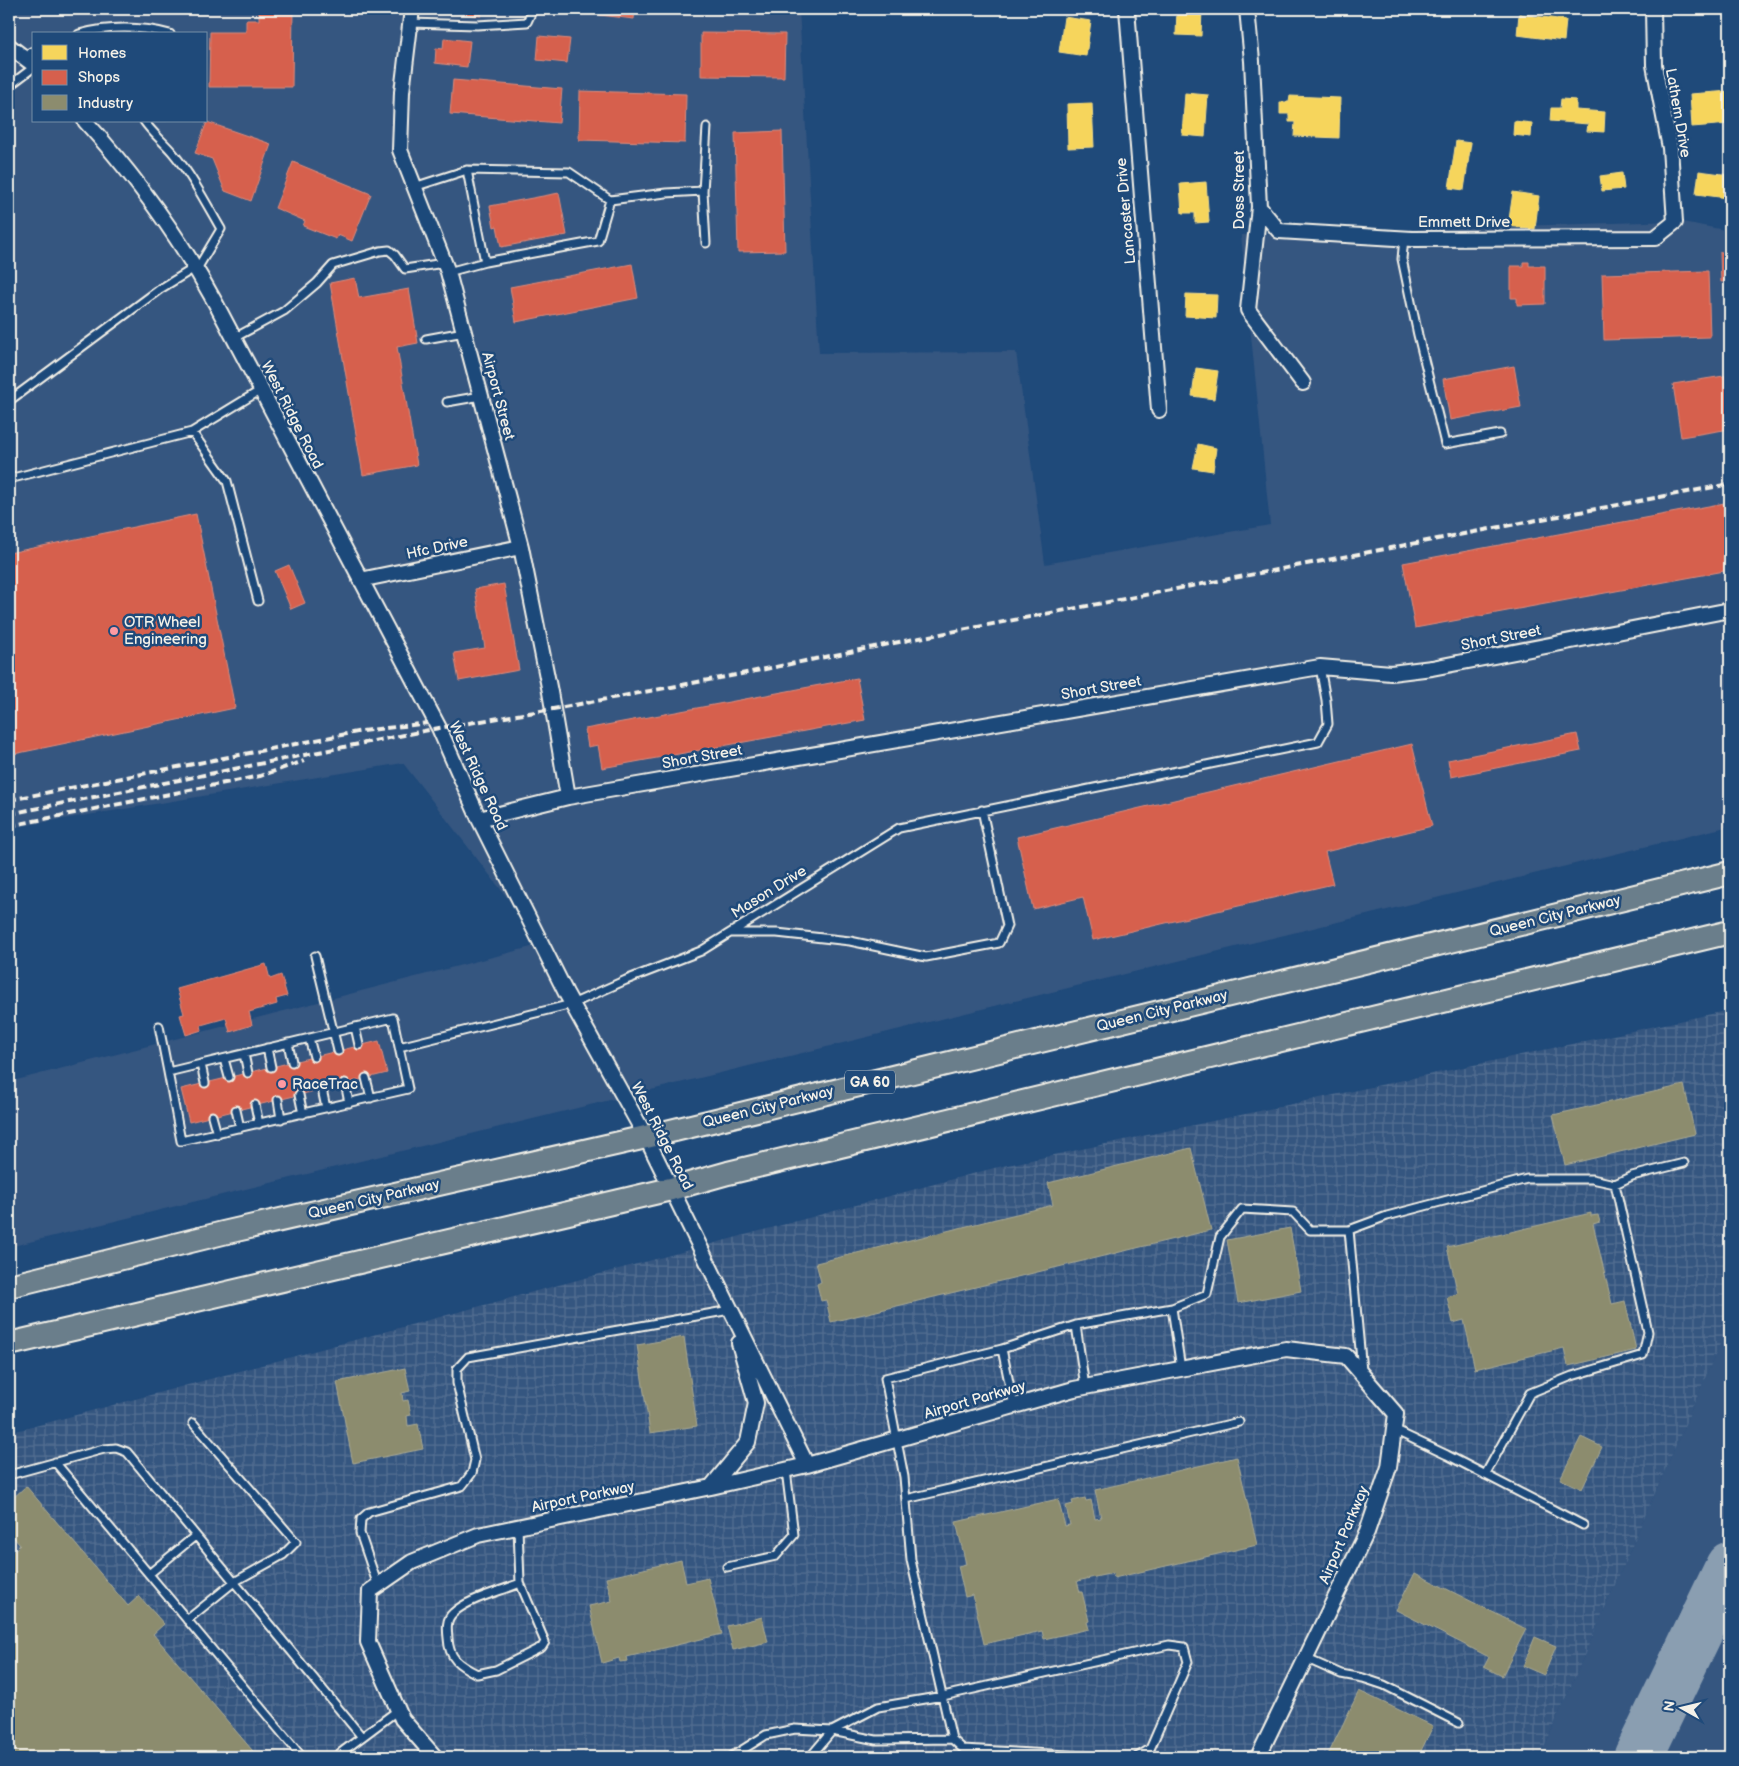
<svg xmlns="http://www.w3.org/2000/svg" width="1739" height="1766" viewBox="0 0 1739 1766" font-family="'Balsamiq Sans',sans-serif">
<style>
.built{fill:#365680;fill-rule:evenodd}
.industrial{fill:url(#industrial-grid)}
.homes{fill:#f6d55c;stroke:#f5dd86}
.shops{fill:#d6604d;stroke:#df8c7c}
.industry{fill:#8c8c6e;stroke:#abaa93}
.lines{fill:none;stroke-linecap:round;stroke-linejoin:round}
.taxiway{stroke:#8a9eb1;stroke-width:49}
.service-casing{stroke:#f4f1e8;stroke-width:11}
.minor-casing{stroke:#f4f1e8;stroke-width:18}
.primary-casing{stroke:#f4f1e8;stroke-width:26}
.service{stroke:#1f4a7a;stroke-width:7}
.minor{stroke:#1f4a7a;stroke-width:14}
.primary{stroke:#6b7e8b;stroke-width:22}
.rail{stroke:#f4f1e8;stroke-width:4;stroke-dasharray:8 4;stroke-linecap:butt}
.poi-dot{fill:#ff9aa2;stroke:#1f4a7a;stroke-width:2}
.labels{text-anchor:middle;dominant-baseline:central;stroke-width:5;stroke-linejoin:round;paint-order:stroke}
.shield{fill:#1f4a7a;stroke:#b4bfc7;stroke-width:1}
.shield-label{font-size:14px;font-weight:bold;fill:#f4f1e8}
.street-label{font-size:15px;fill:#f4f1e8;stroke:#1f4a7a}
.poi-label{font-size:15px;fill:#f4f1e8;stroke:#1f4a7a;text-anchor:start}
</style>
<defs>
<pattern id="industrial-grid" width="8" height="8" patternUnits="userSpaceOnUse" patternTransform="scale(1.25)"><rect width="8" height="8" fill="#365680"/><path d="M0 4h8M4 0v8" fill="none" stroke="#546f92"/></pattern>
</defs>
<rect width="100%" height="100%" fill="#1f4a7a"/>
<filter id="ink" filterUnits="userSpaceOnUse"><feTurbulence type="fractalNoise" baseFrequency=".02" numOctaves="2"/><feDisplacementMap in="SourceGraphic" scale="10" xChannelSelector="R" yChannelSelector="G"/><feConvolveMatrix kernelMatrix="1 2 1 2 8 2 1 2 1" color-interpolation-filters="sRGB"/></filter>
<g filter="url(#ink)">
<!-- built -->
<path class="built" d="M9 9H799L819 353 1016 352 1045 564 1270 525 1241 235 1677 221 1730 231V826L9 1247V1082L543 944 403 763 9 828ZM34 34H206V121H34Z
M1730 1321V1757H1540L1729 1323Z"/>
<!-- industrial -->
<path class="industrial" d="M1730 1010V1321L1540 1757H9V1433L994 1168Z"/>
<!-- homes -->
<path class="homes" d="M1177 9H1202L1201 36 1176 35Z
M1587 9H1618V12L1587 11Z
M1519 14 1566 20 1564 41 1517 35Z
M1064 17 1091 21 1086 56 1059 52Z
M1730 91V124L1692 127 1690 94Z
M1185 93 1208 95 1205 137 1182 135Z
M1290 96 1340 98 1339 138 1294 136 1295 122H1289V114H1280V102H1289Z
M1561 99 1576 100V110L1605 112 1604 132 1587 131 1588 124 1550 121 1551 108H1560Z
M1092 103 1094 147 1068 148 1067 104Z
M1514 121 1532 123 1531 137 1513 135Z
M1456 141 1471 143 1464 190 1449 188Z
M1699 171 1730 175 1727 198 1696 194Z
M1622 173 1624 189 1602 191 1600 176Z
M1206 182 1209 222 1195 223V213H1182L1180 184Z
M1513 192 1539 196 1535 229 1508 226Z
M1186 294 1217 295 1216 318 1185 316Z
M1196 368 1218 371 1214 399 1192 396Z
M1198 444 1216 448 1213 471 1193 468Z"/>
<!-- shops -->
<path class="shops" d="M259 9H293L292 87H209L210 32H246V20H259Z
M445 9H482L481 16 444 11Z
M601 9H635L634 19 600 15Z
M701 33 785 34 784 77 701 76Z
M539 36 570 39 567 63 537 60Z
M444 38 470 41 467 67 435 63 436 48 443 49Z
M453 80 562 89 559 123 450 114Z
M580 91 686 94 685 143 579 140Z
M207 122 271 144 251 201 225 191 212 159 195 153Z
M782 131 785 251 738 252 735 133Z
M293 162 371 194 352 241 338 235 336 239 303 226 305 221 275 208Z
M559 193 567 235 501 247 497 226 494 227 490 206Z
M1720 252H1730V281L1721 282Z
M1523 262H1529V266H1545V304L1517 305V298H1511V266H1523Z
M632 264 638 298 516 322 510 287Z
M1708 271 1710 337 1604 340 1602 274Z
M355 278 359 298 409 289 418 343 397 347 417 465 363 475 330 283Z
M1514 366 1521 407 1450 420 1443 379Z
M1730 375V429L1681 437 1673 384Z
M1730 502V570L1415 628 1403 563Z
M196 514 235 708 9 755V553Z
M289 565 305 603 291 609 275 571Z
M504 584 519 670 459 681 454 653 485 648 475 589Z
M857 678 865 720 602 768 598 745 588 747 585 729Z
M1577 734 1581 751 1451 777 1448 760Z
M1412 744 1432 826 1325 852 1333 884 1093 940 1083 897 1033 909 1017 837Z
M266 964 270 979 281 975 287 996 276 999 277 1004 249 1012 252 1025 230 1032 226 1018 201 1025 202 1030 186 1035 180 1015 184 1014 177 989Z
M379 1041 387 1073 189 1122 181 1089Z"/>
<!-- industry -->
<path class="industry" d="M1684 1085 1695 1134 1565 1165 1553 1115Z
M1191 1148 1211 1230 831 1322 826 1300 821 1301 817 1284 821 1282 816 1263 1053 1205 1048 1183Z
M1591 1213V1216L1598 1215 1600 1222 1593 1224 1612 1304 1625 1301 1636 1350 1568 1366 1564 1348 1475 1369 1464 1320 1453 1323 1447 1297 1458 1294 1447 1247Z
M1290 1228 1301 1291 1238 1303 1227 1240Z
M684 1337 697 1426 650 1433 637 1345Z
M405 1368 410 1391 402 1393 403 1401 408 1400 411 1415 407 1416 408 1426 418 1424 423 1449 353 1463 337 1382Z
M1581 1437 1602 1447 1582 1489 1560 1479Z
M1237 1457 1257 1545 1114 1578 1113 1573 1077 1581 1080 1592H1082L1089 1621 1087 1622 1089 1629 1044 1639 1042 1631 984 1644 973 1595 965 1597 958 1566 966 1564 956 1522 1058 1499 1065 1526 1070 1525 1066 1506 1073 1504 1072 1501 1085 1498 1086 1501 1091 1500 1095 1519 1101 1518 1095 1490Z
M26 1486 128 1606 139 1596 164 1624 153 1634 258 1757H9V1555L20 1545 9 1532V1502Z
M681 1560 686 1583 708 1578 722 1634 627 1657 628 1661 620 1662 619 1658 602 1663 589 1606 612 1601 606 1578Z
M1415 1573 1526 1629 1502 1676 1484 1667 1489 1657 1396 1610Z
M762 1617 768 1642 733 1650 727 1626Z
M1535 1637 1556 1646 1544 1675 1523 1666Z
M1359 1691 1433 1726 1418 1757H1327Z"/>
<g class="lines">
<!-- taxiway -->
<path class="taxiway" d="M1638 1757 1730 1566"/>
<defs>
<path id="service" d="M410 23 477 25 527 22 533 9
M79 34C108 26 141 26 170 34
M31 52 34 51
M9 86 34 67
M144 121C153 134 163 141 173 153 192 176 206 203 221 229L197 269
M467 170 485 262
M414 187 467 170 569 172 610 200 666 193 703 191
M1404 238 1402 259 1418 335 1445 444 1500 434
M706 243 703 191 707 127
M448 272 485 262 598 241 610 200
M234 338 284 311 317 283 333 265 380 251 389 250 395 255 405 269 444 263
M426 339 464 332
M9 401 160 289 196 267
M447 402 481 396
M192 432 227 481 258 601
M9 479 192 432 261 390
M730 933H777L850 941 926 957 999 943 1007 926 982 810
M315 956 338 1051
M159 1026 168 1072
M355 1027 359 1045
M309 1038 314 1057
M288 1043 292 1062
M399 1047 393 1018 168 1072 181 1141 408 1089 399 1047 572 1004 626 980 701 951 899 828 1318 742 1328 724 1326 700 1320 667
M267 1048 271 1067
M244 1054 248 1073
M224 1059 229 1077
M201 1064 205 1083
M366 1078 371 1098
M345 1083 349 1103
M322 1089 326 1108
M299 1095 303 1114
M278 1100 281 1119
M255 1105 259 1124
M236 1110 240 1128
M212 1116 217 1134
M1002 1349 885 1378 904 1477 911 1560 952 1739 963 1749 1104 1757
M1181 1369 1172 1308 1207 1294 1220 1237 1242 1209 1293 1212 1310 1230H1349
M1362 1371 1349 1230 1387 1216 1527 1179H1592L1615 1184 1632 1176 1684 1163
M1085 1387 1076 1325 1172 1308
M1014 1406 1002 1349 1076 1325
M1394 1430 1447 1455 1583 1525
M55 1462 302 1757
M9 1475 104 1449 116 1448 127 1452 362 1737 398 1710
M1485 1475 1530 1393 1572 1376 1643 1355 1648 1332 1615 1184
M906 1499 1239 1422
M518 1527 520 1583 545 1642 542 1647 496 1670 477 1674C459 1665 449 1659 448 1638 447 1629 446 1619 453 1613 467 1599 502 1591 520 1583
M727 1567 776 1556 794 1535 786 1470
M149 1574 195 1536
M378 1586 360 1533 361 1519 369 1512 462 1486 472 1473 475 1460 457 1383V1369L468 1357 730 1310
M187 1620 234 1582 283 1555 296 1542 193 1423
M1305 1658 1341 1674 1363 1678 1384 1685 1459 1723
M335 1757 362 1737
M731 1757 766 1735 795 1729 832 1731 878 1707 943 1696 1169 1645 1184 1647 1188 1662 1150 1749 1137 1757
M810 1757 832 1731 876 1740 952 1739"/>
<path id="minor" d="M412 9 402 92 400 150 448 272 521 547 550 692 568 797
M1127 9 1159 410
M1247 9 1252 61 1259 207 1248 310 1303 383
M9 46 34 65
M85 121C136 177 180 238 216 304L439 728 479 819 566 993 646 1137 807 1465
M1259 207 1279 231 1412 239 1655 238 1675 222 1670 148 1654 65 1653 9
M360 580 521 547
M479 819 568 797 1320 667 1391 673 1432 668 1730 610
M711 1487 748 1442 756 1403 739 1343
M435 1757 402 1719 368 1642 370 1591 412 1562 478 1535 711 1487 807 1465 1074 1389 1286 1349 1346 1356 1396 1414 1389 1467 1367 1532 1258 1757"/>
<path id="primary" d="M9 1286 223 1233 646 1137 1730 873
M9 1344 671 1189 728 1173 1730 932"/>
</defs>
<!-- service casing -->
<use href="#service" class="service-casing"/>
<!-- minor casing -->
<use href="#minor" class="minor-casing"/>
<!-- primary casing -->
<use href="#primary" class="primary-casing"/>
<!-- service -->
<use href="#service" class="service"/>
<!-- minor -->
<use href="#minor" class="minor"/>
<!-- primary -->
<use href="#primary" class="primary"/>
<!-- rail -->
<path class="rail" d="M9 800 362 731 428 723
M9 814 439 728 553 709 741 674 909 640 1532 521 1730 484
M9 826 260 776 304 761"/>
</g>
</g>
<!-- markers -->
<g class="poi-dot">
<circle cx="114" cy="631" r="5"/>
<circle cx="282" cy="1084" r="5"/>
</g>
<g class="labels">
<!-- shield labels -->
<rect class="shield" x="845" y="1070.5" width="50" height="23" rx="4"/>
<g class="shield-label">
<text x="870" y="1082">GA 60</text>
</g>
<!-- street labels -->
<g class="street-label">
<text transform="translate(1678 113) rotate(80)">Lathem Drive</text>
<text transform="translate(1239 190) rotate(-90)">Doss Street</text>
<text transform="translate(1126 211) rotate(-95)">Lancaster Drive</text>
<text x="1464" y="222">Emmett Drive</text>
<text transform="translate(498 396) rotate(75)">Airport Street</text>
<text transform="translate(292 415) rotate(63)">West Ridge Road</text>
<text transform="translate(437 548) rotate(-12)">Hfc Drive</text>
<text transform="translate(1501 638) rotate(-11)">Short Street</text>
<text transform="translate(1101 688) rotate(-10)">Short Street</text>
<text transform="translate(702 757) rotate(-10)">Short Street</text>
<text transform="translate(478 776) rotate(65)">West Ridge Road</text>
<text transform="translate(769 892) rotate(-32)">Mason Drive</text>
<text transform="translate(1555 916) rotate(-14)">Queen City Parkway</text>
<text transform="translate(1162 1011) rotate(-14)">Queen City Parkway</text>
<text transform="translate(768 1107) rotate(-14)">Queen City Parkway</text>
<text transform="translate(662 1136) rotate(63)">West Ridge Road</text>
<text transform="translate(374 1199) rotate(-13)">Queen City Parkway</text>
<text transform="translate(975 1400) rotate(-16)">Airport Parkway</text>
<text transform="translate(583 1497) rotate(-12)">Airport Parkway</text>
<text transform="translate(1344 1535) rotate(-67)">Airport Parkway</text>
</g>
<!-- poi labels -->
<g class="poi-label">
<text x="124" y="622">OTR Wheel<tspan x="124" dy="17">Engineering</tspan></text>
<text x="292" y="1084">RaceTrac</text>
</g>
</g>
<!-- margin -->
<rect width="1739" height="1766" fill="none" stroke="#1f4a7a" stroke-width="30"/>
<rect x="15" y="15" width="1709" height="1736" fill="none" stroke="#f4f1e8" stroke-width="2" filter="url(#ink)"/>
<!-- legend -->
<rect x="32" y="32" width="175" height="90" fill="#1f4a7a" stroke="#748da6"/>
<rect x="42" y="45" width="25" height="15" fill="#f6d55c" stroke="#748da6"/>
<text x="78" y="58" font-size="15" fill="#f4f1e8">Homes</text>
<rect x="42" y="70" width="25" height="15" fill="#d6604d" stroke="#748da6"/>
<text x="78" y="82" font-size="15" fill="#f4f1e8">Shops</text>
<rect x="42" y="95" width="25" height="15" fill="#8c8c6e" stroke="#748da6"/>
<text x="78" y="108" font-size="15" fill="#f4f1e8">Industry</text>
<!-- north arrow -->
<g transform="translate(1682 1708) rotate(278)" stroke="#1f4a7a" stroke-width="4" paint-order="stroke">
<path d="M0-4L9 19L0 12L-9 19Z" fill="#f4f1e8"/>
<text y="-8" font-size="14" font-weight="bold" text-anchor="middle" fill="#f4f1e8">N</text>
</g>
</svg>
